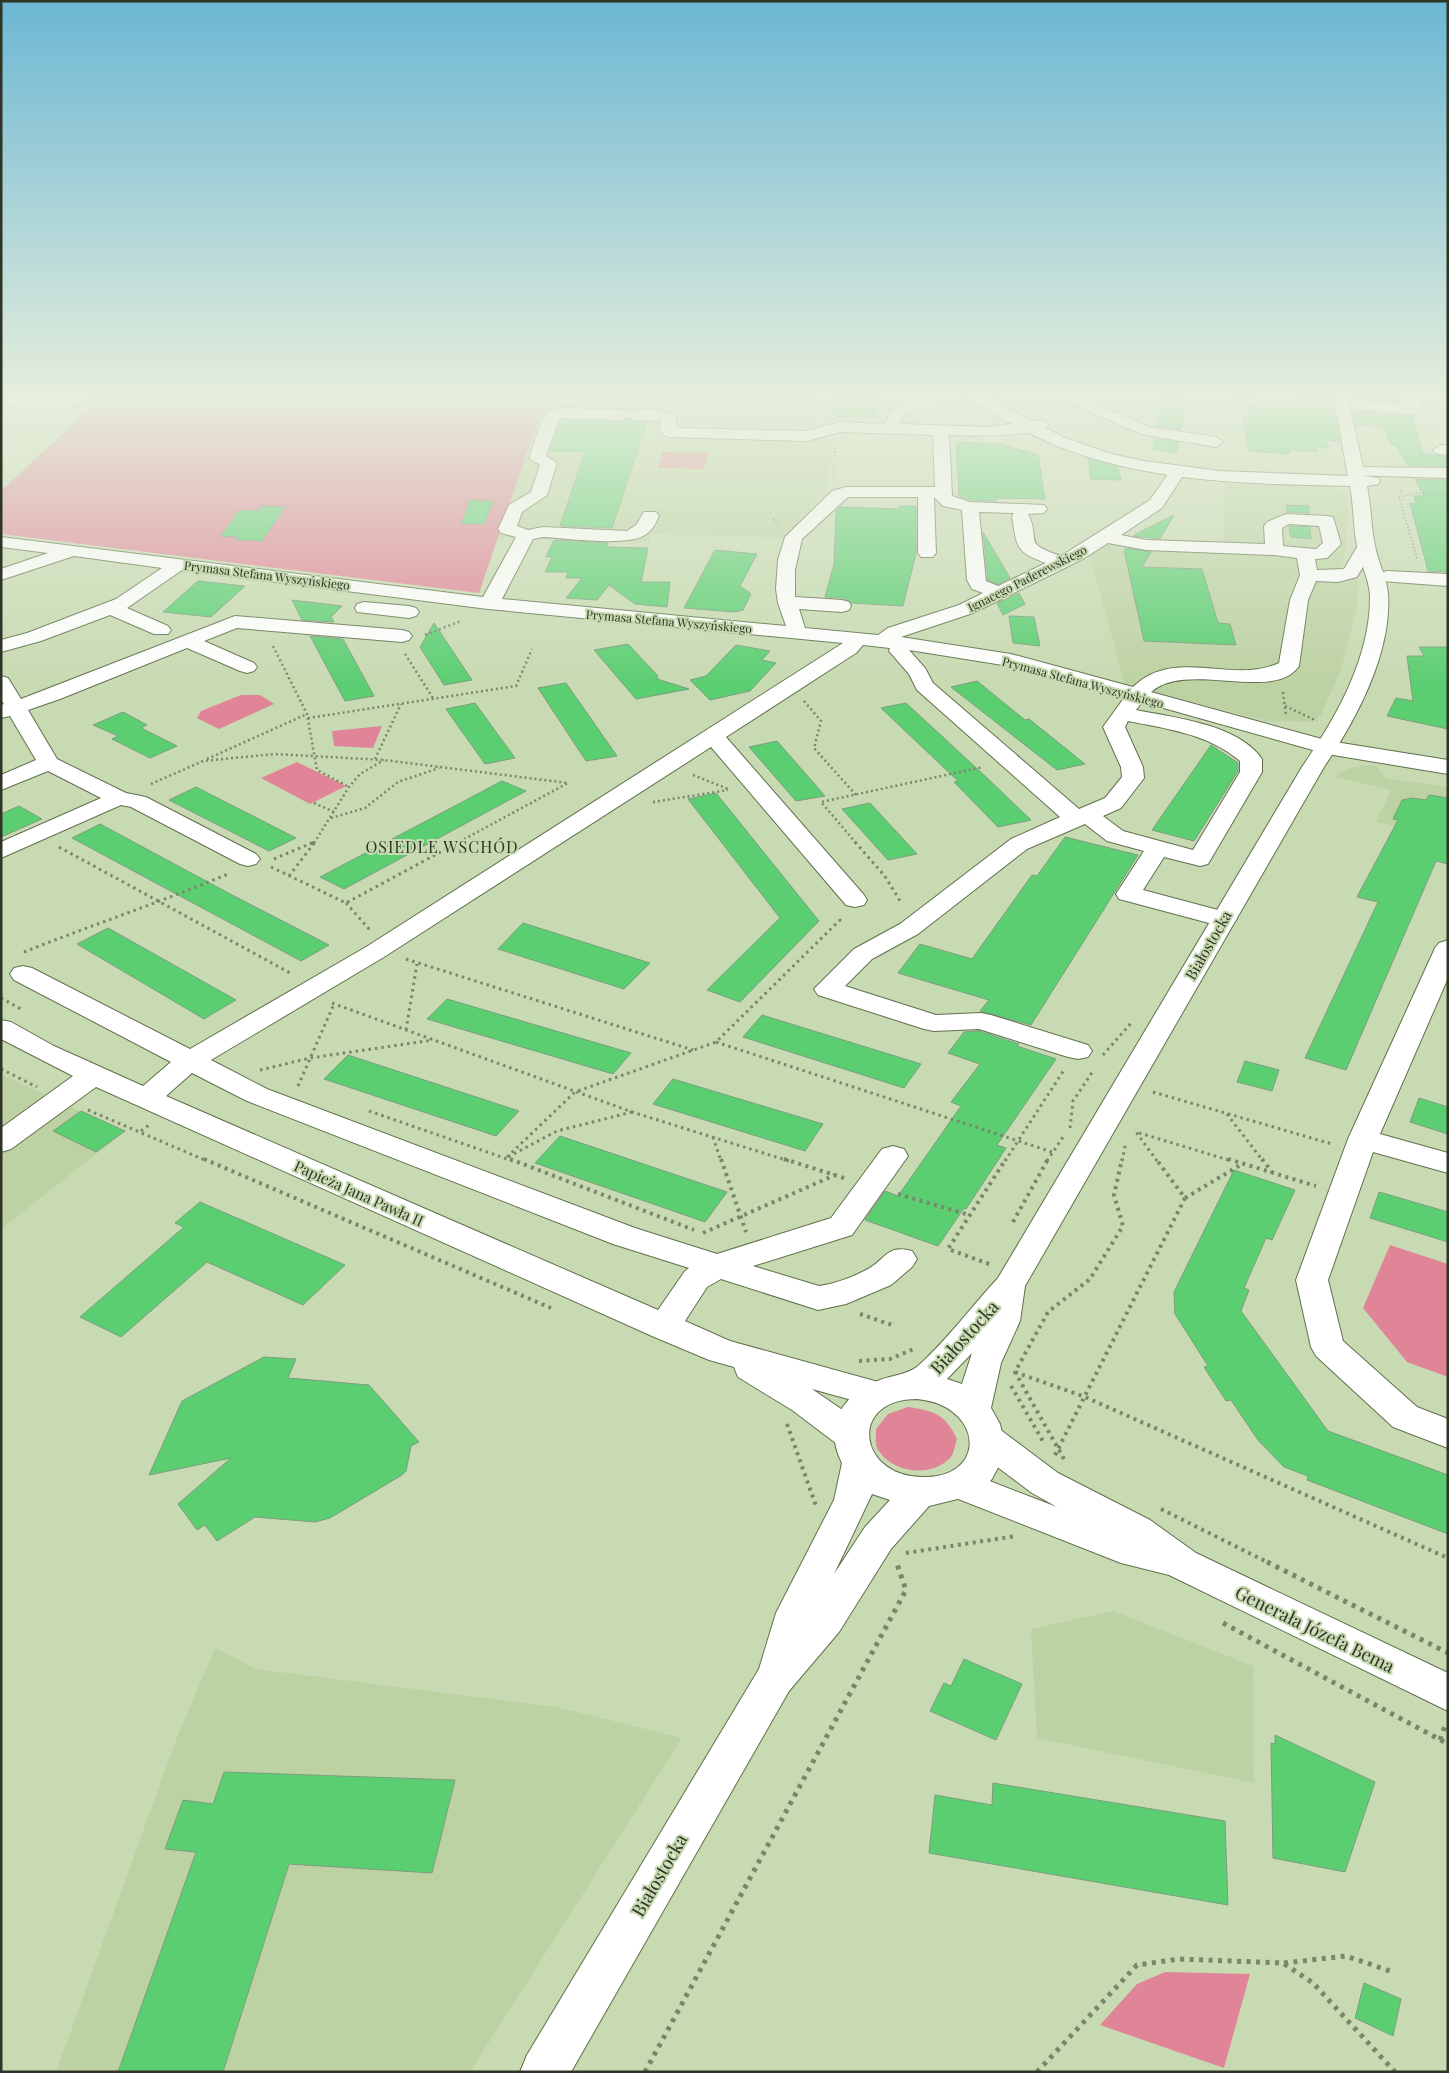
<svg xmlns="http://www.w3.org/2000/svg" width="1449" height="2073" viewBox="0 0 1449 2073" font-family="'Playfair Display',serif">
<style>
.built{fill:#bdd2a3}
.green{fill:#e08597}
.building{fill:#5cce72;stroke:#7b9d7f}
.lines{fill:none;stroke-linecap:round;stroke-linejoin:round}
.minor-casing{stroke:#60704c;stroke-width:2}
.major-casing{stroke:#60704c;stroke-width:2}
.path-far4{stroke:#7a866b;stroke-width:2;stroke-dasharray:1 2.5;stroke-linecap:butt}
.path-far3{stroke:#7a866b;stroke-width:2.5;stroke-dasharray:2 3;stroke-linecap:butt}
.path-far2{stroke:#7a866b;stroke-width:3;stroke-dasharray:2.5 4;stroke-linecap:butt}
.path-far1{stroke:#7a866b;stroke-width:4;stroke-dasharray:3 4.5;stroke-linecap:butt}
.path{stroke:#7a866b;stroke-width:5;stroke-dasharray:4 5.5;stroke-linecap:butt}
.minor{fill:#fff;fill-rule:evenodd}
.major{fill:#fff;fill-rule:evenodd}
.labels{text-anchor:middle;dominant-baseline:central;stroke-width:4;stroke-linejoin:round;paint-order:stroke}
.far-street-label{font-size:12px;fill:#2e3526;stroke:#c8dab2}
.street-label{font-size:15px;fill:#2e3526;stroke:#c8dab2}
.neighbourhood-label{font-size:16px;letter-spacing:1px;fill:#2e3526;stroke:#c8dab2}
.near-street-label{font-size:18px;fill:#2e3526;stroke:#c8dab2}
</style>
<rect width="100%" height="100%" fill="#c8dab2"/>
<!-- built -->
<path class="built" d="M1 394H105L90 407 1 406Z
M547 394H811L813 430 832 443 826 495 818 498 787 538 651 534 649 542 496 538Z
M1225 483 1330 488 1347 494V544L1341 571 1358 580 1357 606 1341 670 1321 715 1311 722 1267 721 1125 685 1090 556 1112 542 1223 551Z
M1362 765 1376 766 1386 778 1448 787V837L1376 822 1391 790 1335 777 1343 771Z
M1 1074 124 1132 1 1229Z
M1113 1611 1253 1666 1254 1783 1037 1738 1031 1629Z
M215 1648 256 1669 557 1707 682 1738 470 2072H56L176 1740Z"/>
<!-- green -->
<path class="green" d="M105 394H547L479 593 1 534V491Z
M710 394H804V401L710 400Z
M663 452 709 453 704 469 658 468Z
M241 695H260L274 704 219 729 197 718 201 711Z
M382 726 373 748 334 746 332 731Z
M297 762 346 786 310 804 261 778Z
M1390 1245 1448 1264V1377L1407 1362 1363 1308Z
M908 1407C935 1411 945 1414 957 1439 955 1444 954 1453 951 1457 931 1479 891 1473 877 1448 875 1443 876 1434 876 1429L888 1414Z
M1165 1972 1250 1974 1224 2068 1100 2025 1137 1984Z"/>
<!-- building -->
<path class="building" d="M573 394H657L652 408 628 411 622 408 567 406Z
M851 394H875L877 417H835L834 400Z
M1162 394H1185L1181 430 1156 426Z
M1297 394H1331L1340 441 1325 440 1329 448 1316 447 1317 452 1289 450V454L1249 451 1242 418H1253L1247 406 1298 407Z
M1349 394H1404L1403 402 1357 400 1351 403Z
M1352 409 1357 412 1412 416 1423 453 1448 457V466H1408L1397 446 1391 445 1385 427 1356 425Z
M628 419 647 422 612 528 560 526 585 452 550 451 561 420 622 422Z
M1154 438 1179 442 1177 453 1153 449Z
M956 442 1002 444 1038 455 1045 499 996 498V501L970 500 959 496Z
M1088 458 1118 467 1121 480 1091 479Z
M1415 479 1448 480V572L1428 571 1410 503 1416 504 1414 496H1424Z
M470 500 493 501 484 524H461Z
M1286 505 1309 506V513L1287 512Z
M261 506 285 507 262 541 236 540 238 537 221 536 239 510 258 511Z
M899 506H916V554L903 606 851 603 843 598 825 597 834 564 836 511 840 507 899 509Z
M1174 515 1160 539 1134 536V535Z
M1289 526 1310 527 1311 539 1291 537Z
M983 532 1010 578 998 584 988 580Z
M554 540 608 543 606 547 648 548 641 582H670L667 607 635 604 609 585 597 600 566 598 582 578H566L568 572H545L552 557H546Z
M1126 548 1151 552 1142 567 1202 569 1218 623 1230 624 1236 645 1144 641 1124 550Z
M715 550 757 554 740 586 751 594 743 610 735 612 684 608Z
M198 581 245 586 211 617 163 612Z
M1019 593 1025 604 1003 615 997 603Z
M292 600 342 606 331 617 334 622 302 620Z
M1009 616 1034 617 1040 646 1013 643Z
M434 623 472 680 444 685 420 647Z
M310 636 343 639 374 696 345 701Z
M628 644 658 676 657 679 689 689 636 699 594 650Z
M736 645 770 651 762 660 776 663 750 691 710 700 690 680 706 676Z
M1419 647H1448V729L1387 716 1396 698 1413 701 1407 656H1424Z
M977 681 1025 720 1029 719 1085 764 1057 770 951 687Z
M566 683 617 756 586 761 538 688Z
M475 703 515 758 485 764 446 709Z
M906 703 985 776 1031 820 998 827 954 782 958 781 881 708Z
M123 712 147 725 141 728 177 746 150 758 112 739 118 736 93 725Z
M777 741 825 796 796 801 749 747Z
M1211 745 1238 763V771L1194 841 1152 830Z
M502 781 526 791 344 889 320 877Z
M196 787 296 838 269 851 169 800Z
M716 793 819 921 740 1002 707 990 780 918 688 799Z
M1429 795 1448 798V864L1436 861 1346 1070 1305 1058 1378 902 1357 897 1398 820 1393 819 1402 800 1412 798 1426 800Z
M870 803 917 854 888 860 842 809Z
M19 806 42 819 1 837V814Z
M100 824 234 896 329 945 301 961 72 838Z
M1065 837 1138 855 1031 1025 980 1011 989 1000 898 973 920 944 972 959 1032 875 1037 876Z
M523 923 650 963 624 989 498 949Z
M108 928 236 1000 204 1019 77 944Z
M447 999 631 1053 613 1074 427 1019Z
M762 1015 921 1064 904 1088 743 1037Z
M979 1031 1019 1044 1017 1046 1056 1059 997 1145 1006 1148 966 1209 964 1208 938 1246 865 1220 885 1191 898 1196 961 1106 951 1102 980 1064 948 1053 964 1032Z
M348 1055 519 1111 496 1136 324 1079Z
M1245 1061 1279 1070 1272 1091 1237 1082Z
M673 1079 823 1124 805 1151 653 1104Z
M1419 1098 1448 1107V1134L1410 1122Z
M81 1111 125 1131 96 1152 53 1131Z
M560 1136 727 1192 705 1222 535 1163Z
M1234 1170 1295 1190 1272 1240 1266 1238 1244 1288 1249 1290 1241 1311 1328 1431 1448 1475V1534L1307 1480 1308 1476 1284 1467 1258 1440 1231 1400 1226 1401 1204 1367 1208 1366 1175 1314 1174 1292Z
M1379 1192 1448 1212V1242L1370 1218Z
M200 1202 345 1265 303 1305 207 1262 121 1337 80 1317 184 1227 175 1223Z
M264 1357 296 1359 288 1378 369 1385 419 1442 411 1446 406 1471 402 1475 330 1518 315 1522 255 1517 217 1541 205 1525 197 1530 178 1504 231 1458 149 1475 182 1401Z
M964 1659 1022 1684 996 1740 930 1711 944 1683 951 1686Z
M1275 1735 1375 1782 1345 1872 1273 1858 1271 1743 1275 1744Z
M224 1772 455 1780 432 1873 289 1864 223 2072H118L196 1852 165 1849 183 1800 213 1804Z
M993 1783 1225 1821 1228 1905 929 1853 935 1795 992 1805Z
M1364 1983 1401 1999 1393 2036 1355 2018Z"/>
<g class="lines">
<defs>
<path id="minor" d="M75 394H92C77 416 25 408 1 406V398L57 399Z
M911 394H928L938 403 936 406 916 410 902 417 900 424 989 427 1041 420 1046 422 1049 425C1040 437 965 436 949 435L952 496 970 502 1044 505 1047 509 1044 513 1028 514C1042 542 1020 542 1061 556L1150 500 1172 468 1178 466 1186 471 1162 508 1121 535 1146 540 1265 544 1264 526 1267 522 1286 514 1327 516 1333 517 1341 544 1327 558 1315 559 1317 570 1344 569 1360 542H1372L1375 546 1357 577 1338 582 1316 581 1308 600 1299 666C1274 703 1187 660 1151 692L1329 741 1448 760V774L1327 754 1142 702 1136 710C1175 718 1238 724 1262 759V772L1208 864 1200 866 1164 857 1143 890 1233 914 1237 919 1233 924 1224 927 1119 899 1116 894 1144 851 1107 841 1085 824 1027 849 918 934 872 959 845 986 936 1015 981 1013 991 1015 1088 1045 1092 1051 1088 1057 1078 1059 1068 1057 979 1029 934 1031 924 1029 818 995 814 989 854 949 900 924 1011 839 1060 817 917 690 909 674 889 651 890 648 863 645 856 653 726 737 864 895 867 900 864 905 855 907 846 905 711 747 384 957 211 1060 267 1089 635 1228 717 1254 831 1218 882 1149 893 1146 904 1149 908 1156 852 1235 753 1266 819 1286C835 1284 853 1277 868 1269 886 1259 887 1244 912 1251L917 1259 912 1267 891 1285 846 1304 818 1310 721 1279 707 1287 685 1321 730 1341 889 1385 894 1394 889 1403 877 1407 812 1389 863 1424 868 1434 863 1444 850 1448 837 1444 792 1410 738 1377 734 1367 709 1360 652 1336 96 1087 11 1149 1 1152V1128L73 1076 1 1039V1020L11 1022 54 1046 143 1086 171 1062 14 980 10 974 14 968 23 966 32 968 190 1049 366 947 843 643 488 609 182 570 127 608 168 626 171 630 168 634H154L110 615 41 641 1 652V640L27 633 116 599 162 568 74 556 1 580V569L48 553 1 547V537L483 597 516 537 501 533 498 529 509 505 531 492 540 465 529 458 542 419 549 411 560 408 622 410 628 413C638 407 670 409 677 419L676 428 807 431 840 422 885 424 890 412 907 403 918 401ZM628 417 635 420 661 421 660 432 668 437 807 441 840 432 933 435 935 487H846L832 491 785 537 778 560 776 589 778 603 786 626 502 599 533 539 543 537C566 538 627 547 645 535 652 531 656 523 659 516L656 512H644L636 525 627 531 543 527 528 530 517 526 522 512 547 495 557 463 546 456 559 418 622 420ZM848 497H918V553L921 557H933L936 553 934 497 943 506 962 510 967 580 972 589 983 593 959 605 888 628 878 635 805 628 799 609 842 612 849 610 851 606 849 602 842 600 795 597V570L802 539ZM979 512 1014 513 1012 516C1017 547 1015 552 1046 563L998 586 986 581ZM1289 524 1319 526 1323 543 1316 549 1283 546 1282 528ZM1108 543 1146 550 1274 555 1297 558 1300 575 1290 600 1279 663C1233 685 1175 646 1133 687L1011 654 901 637 973 613 1083 559ZM909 650 1009 666 1124 698 1103 727 1121 767 1122 777 1105 798 1079 809 933 683 925 668ZM1128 721C1168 729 1208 734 1240 761V772L1193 850 1123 831 1103 816 1121 808 1144 778 1143 767 1125 727ZM192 1073 247 1101 613 1244 689 1268 685 1271 658 1310 166 1096Z
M1055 394H1074L1149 427 1216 437 1224 442 1216 447 1141 434 1057 397Z
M1224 394H1294L1296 397 1289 401 1231 398Z
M1406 394 1448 395V403L1420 402 1422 409 1414 414 1357 410 1350 406 1357 402 1405 404 1404 397Z
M1441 445H1448V455L1435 453 1433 450Z
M1354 467 1448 468V478L1348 475 1346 472Z
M1387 571 1448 574V586L1381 581 1378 577 1381 573Z
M364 602 409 606 416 608 419 612 416 616 409 618 357 612 355 608 357 604Z
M235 616 402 630 409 632 412 636 409 640 402 642 237 628 204 641 254 663 257 667 254 671 247 673 240 671 187 648 60 699 28 710 57 759 126 793 146 797 256 854 260 859 256 864 248 866 240 864 131 807 121 805 1 858V842L101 798 48 771 1 790V775L36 760 10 716 1 718V705L4 704 1 700V676L8 678 21 699Z
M1448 940V978L1380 1134 1448 1153V1173L1373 1152 1328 1280 1343 1341 1417 1407 1448 1419V1448L1393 1427 1316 1356 1311 1347 1296 1280 1348 1139 1435 948 1439 943Z
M989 1427 1002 1431 1058 1473 1150 1520 1196 1553 1448 1673V1711L1169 1575 1121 1563 948 1495 943 1485 948 1475 961 1470 1057 1507 1032 1493 976 1451 971 1441 976 1431Z"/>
<path id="major" d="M962 394H980L1063 437 1111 454 1144 461 1220 471 1348 476 1333 394H1347L1365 476 1378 478 1380 481 1378 484 1367 486C1371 506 1371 527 1375 546 1378 562 1387 578 1388 594 1392 653 1356 720 1324 767L1025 1286 1020 1321 1001 1363 991 1408 1000 1424 1005 1447 1003 1458 992 1479 983 1488 970 1496 929 1506 891 1549 839 1632 789 1691 571 2072H520L527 2055 759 1669 776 1613 834 1500 842 1463C823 1426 842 1394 880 1380 893 1375 907 1375 918 1366 948 1339 971 1307 998 1278L1302 767C1336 718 1371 657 1370 595 1369 579 1360 562 1357 546 1353 526 1354 506 1350 486 1254 484 1156 483 1065 449 1030 436 997 415 964 397ZM972 1353 962 1384 947 1379ZM917 1399C924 1400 932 1401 939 1404 984 1423 979 1476 927 1477 858 1480 846 1399 917 1399ZM872 1494 890 1500 865 1527 834 1574Z"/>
</defs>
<!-- minor casing -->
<use href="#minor" class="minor-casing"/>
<!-- major casing -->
<use href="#major" class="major-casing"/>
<!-- path-far4 -->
<path class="path-far4" d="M375 407 384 394
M823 413 825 394
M834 477 835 448
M1401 490 1399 497 1417 558
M1399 497 1417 493 1448 495
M773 519 779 525"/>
<!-- path-far3 -->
<path class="path-far3" d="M425 635 461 621
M273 646 307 714 317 770 349 787
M405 654 433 698
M1283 692 1286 715
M804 701 821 721 814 748 856 795
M1285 706 1317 721
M308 718 516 686 532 649
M207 759 307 714
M375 759 401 704
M693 775 728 789
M151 784 203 761 275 754 384 760 568 783 457 843
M653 802 728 790
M314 803 334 812
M331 818 365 808 398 782 439 768
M312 843 314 842
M314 843 349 787 360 774 384 760
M856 843 821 802 983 767"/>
<!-- path-far2 -->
<path class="path-far2" d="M855 842 884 875 902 904
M59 847 292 974
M274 859 314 842
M271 867 346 903 459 842
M289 876 315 842
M346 903 370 930
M24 952C92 925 161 902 228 874
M406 959 693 1050
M1 998 21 1009
M332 1003 632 1112 789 1161
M406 1030 417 964
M716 1042 1052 1152
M1103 1055 1132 1022
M1 1069 37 1087
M260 1070 310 1058 433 1040
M298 1086 334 1004
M1153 1092 1332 1144
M88 1110 207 1161
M369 1111 513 1161
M632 1112 557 1131 506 1158 575 1092 716 1042 840 920 838 917
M1227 1114 1263 1161
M1070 1128 1073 1101 1093 1071
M141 1131 149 1125
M713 1137 721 1161
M1005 1161 1064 1070
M1047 1161 1063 1137
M1122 1161 1126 1142
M1157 1161 1136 1132 1232 1161"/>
<!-- path-far1 -->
<path class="path-far1" d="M204 1159 551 1308
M510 1159 694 1230
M721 1159 746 1232
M784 1159 844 1178
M1228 1159 1316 1186
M1262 1159 1272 1172
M898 1194 969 1215
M1185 1198 1242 1164
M1013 1222 1048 1159
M703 1233 835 1175
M989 1264 948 1249 1006 1159
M860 1314 895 1326
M859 1361 890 1359 916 1348
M1015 1372 1085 1397 1448 1558
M1011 1386 1044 1443
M787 1424 816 1506
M1055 1455 1185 1198 1156 1159
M1064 1459 1015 1372 1048 1312 1090 1279 1123 1226 1114 1195 1122 1159
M1161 1509 1269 1563
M906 1553 1016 1536"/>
<!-- path -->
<path class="path" d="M1267 1562 1448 1653
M1223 1623 1448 1744
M1440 1740 1446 1723
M1284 1963 1346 1956 1393 1972
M645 2072 906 1590 897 1564
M1037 2072 1137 1965 1179 1959 1283 1963 1313 1983 1395 2072"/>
<!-- minor -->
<use href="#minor" class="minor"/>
<!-- major -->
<use href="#major" class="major"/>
</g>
<!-- sky -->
<linearGradient id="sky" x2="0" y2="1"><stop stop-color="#6bb7d3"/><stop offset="0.58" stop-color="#e6eedc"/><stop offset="1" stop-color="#e6eedc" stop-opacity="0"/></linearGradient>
<rect width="1449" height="684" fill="url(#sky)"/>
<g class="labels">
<!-- far-street labels -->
<g class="far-street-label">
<text transform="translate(267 575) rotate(7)">Prymasa Stefana Wyszyńskiego</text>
<text transform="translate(1027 578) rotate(-27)">Ignacego Paderewskiego</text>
<text transform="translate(669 621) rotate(5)">Prymasa Stefana Wyszyńskiego</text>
<text transform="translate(1083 682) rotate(15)">Prymasa Stefana Wyszyńskiego</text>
</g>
<!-- street labels -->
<g class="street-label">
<text transform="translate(1208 945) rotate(-60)">Białostocka</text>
<text transform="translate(359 1193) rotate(24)">Papieża Jana Pawła II</text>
</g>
<!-- neighbourhood labels -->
<g class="neighbourhood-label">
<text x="442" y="846">OSIEDLE WSCHÓD</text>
</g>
<!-- near-street labels -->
<g class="near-street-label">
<text transform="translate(964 1337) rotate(-48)">Białostocka</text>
<text transform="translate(1315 1629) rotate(26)">Generała Józefa Bema</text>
<text transform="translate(659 1875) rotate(-60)">Białostocka</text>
</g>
</g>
<!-- border -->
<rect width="1449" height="2073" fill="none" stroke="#2e3526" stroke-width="5"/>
</svg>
